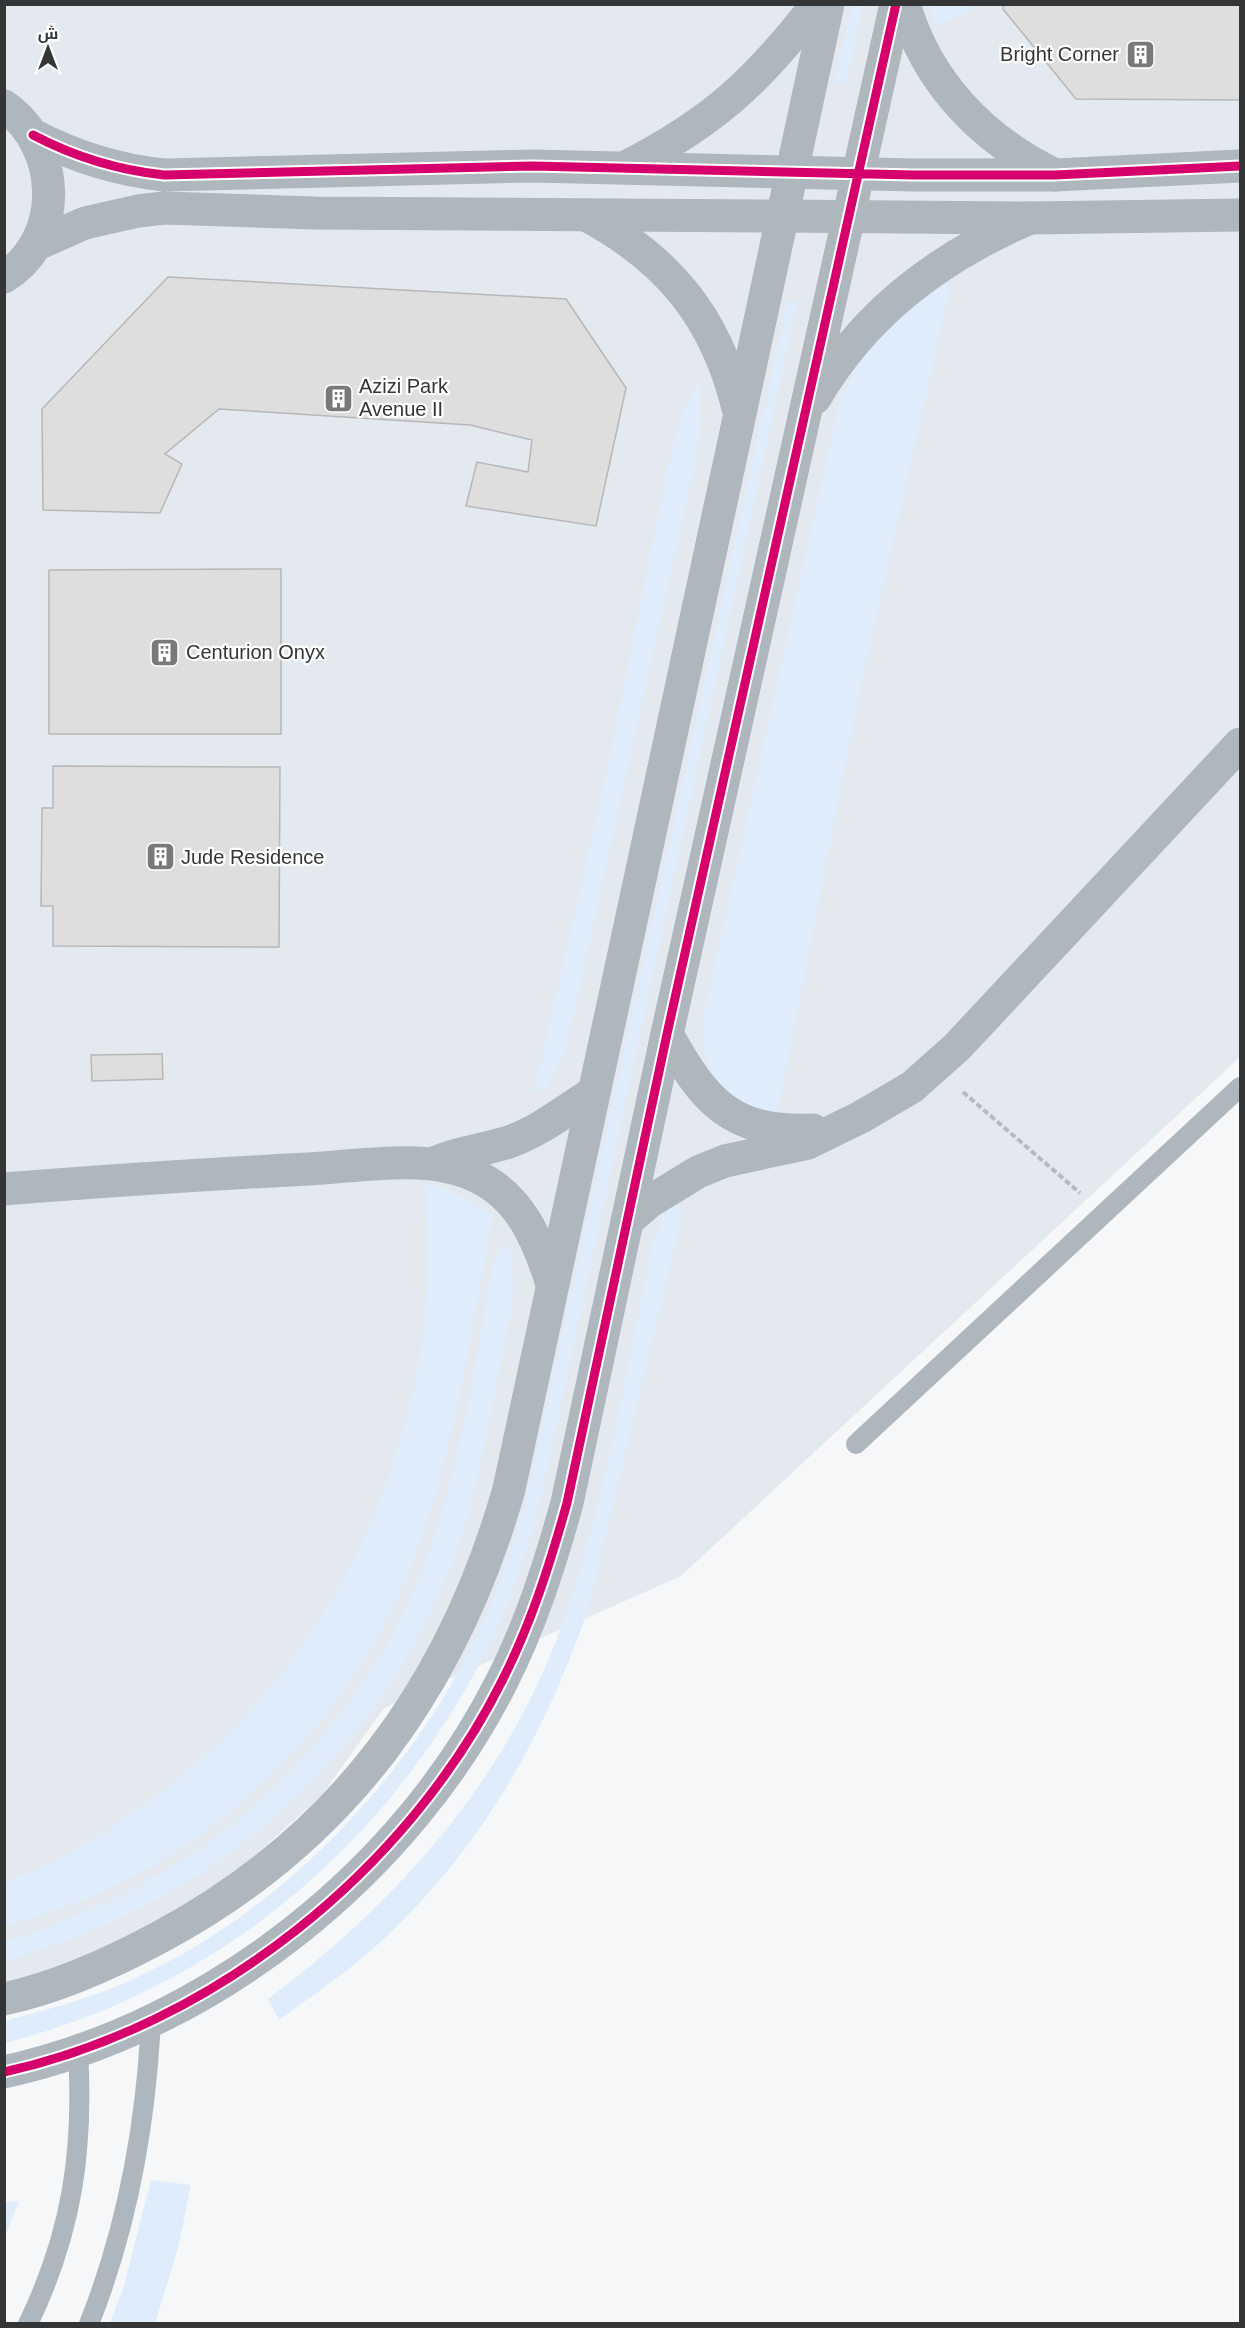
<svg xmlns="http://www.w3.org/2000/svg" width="1245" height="2328" viewBox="0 0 1245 2328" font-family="Arial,Cairo,sans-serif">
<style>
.built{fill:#e4e9ef}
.green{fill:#deecfb}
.building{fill:#dededf;stroke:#b7b7b8;stroke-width:1.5}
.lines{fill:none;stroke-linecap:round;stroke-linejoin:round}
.path{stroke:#b5bbc1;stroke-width:4;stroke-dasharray:6 3;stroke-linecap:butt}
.service{stroke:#aeb6be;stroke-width:20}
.minor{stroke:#aeb6be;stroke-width:33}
.tertiary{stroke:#aeb6be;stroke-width:33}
.cycleway-casing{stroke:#fff;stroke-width:13}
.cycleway{stroke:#d6006c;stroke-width:9}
.labels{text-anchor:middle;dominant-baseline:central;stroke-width:4.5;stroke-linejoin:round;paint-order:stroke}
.poi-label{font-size:20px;fill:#343537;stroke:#fff;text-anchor:start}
</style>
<rect width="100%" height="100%" fill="#f5f7f9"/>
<!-- built -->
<path class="built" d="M5 5H1240V1057L681 1576 384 1708 322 1795 225 1882 100 1960 5 1990Z"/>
<!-- green -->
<path class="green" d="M852 5H863L846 84 835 83Z
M930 5H968L972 11 934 27Z
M951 282 858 698 777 1115C766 1112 754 1110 745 1106 711 1089 700 1052 703 1017L840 400C864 348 900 310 951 282Z
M788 300 797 302 539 1507C526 1549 514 1591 496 1631 399 1836 225 1986 5 2043V2021C38 2012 72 2003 105 1991 265 1929 409 1784 480 1629 499 1589 512 1547 525 1505Z
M699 380 701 423 698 448 571 1025 561 1061 543 1092 535 1089 606 776 669 462 681 417Z
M426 1183 450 1191 493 1215C472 1325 456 1439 419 1545 373 1678 272 1797 150 1867 105 1894 54 1911 5 1927V1882C50 1868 93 1840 132 1813 301 1700 406 1511 426 1310 431 1268 428 1226 426 1183Z
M674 1204 683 1211 588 1609C545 1735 482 1847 384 1939 351 1969 315 1994 279 2020L268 1999C396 1904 506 1780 561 1628 606 1503 626 1370 653 1241L666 1213Z
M508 1243 512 1259 514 1291C508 1330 499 1368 492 1407 481 1459 472 1511 453 1560 393 1722 261 1858 102 1926 70 1940 38 1951 5 1961V1942C148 1898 273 1814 358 1689 376 1663 394 1636 407 1607 456 1498 474 1378 493 1261Z
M151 2180 191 2185 178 2248 155 2323H110L124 2286Z
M19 2201 5 2236V2202Z"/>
<!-- building -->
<path class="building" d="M1004 4H1240V100L1076 99 1003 9Z
M168 277 566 299 626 388 596 526 466 506 477 462 528 472 532 440 470 425 219 409 165 454 182 464 160 513 43 510 42 409Z
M281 569V734H49V570Z
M53 766 280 767 279 947 53 946V906H41L42 808H53Z
M162 1054 163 1079 92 1081 91 1055Z"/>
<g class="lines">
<!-- path -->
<path class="path" d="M963 1092 1080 1193"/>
<!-- service -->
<path class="service" d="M856 1444 1240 1087
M28 2324C72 2233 84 2151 78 2051
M89 2324C128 2226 146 2124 151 2020"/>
<!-- minor -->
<path class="minor" d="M4 106C61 145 66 239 4 277
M33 135C75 157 117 170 164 175L533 166 914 175H1055L1240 166
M35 245 85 223 138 211 164 208 314 213 781 216 1030 218 1240 215
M667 1034C704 1101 731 1134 813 1130
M434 1163C459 1152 484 1150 509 1142 540 1131 566 1110 593 1093
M4 1189C106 1181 208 1174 309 1169 362 1166 427 1153 476 1176 521 1197 538 1240 552 1284
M627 1221 649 1202 698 1172 725 1161 808 1143 861 1117 912 1087 957 1047 1240 744"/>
<!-- tertiary -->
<path class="tertiary" d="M904 4C927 83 983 140 1055 175
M626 167C713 122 757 82 817 4
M586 215C668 259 716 317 738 408
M815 398C864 313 941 256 1030 218
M4 1999C59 1987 112 1963 160 1937 343 1839 453 1686 509 1489L828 4
M4 2072C213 2026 407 1871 502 1681 531 1624 550 1564 567 1503L667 1034 896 4"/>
<defs>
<path id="cycleway" d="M33 135C75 157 117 170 164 175L533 166 914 175H1055L1240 166
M4 2072C213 2026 407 1871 502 1681 531 1624 550 1564 567 1503L667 1034 896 4"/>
</defs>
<!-- cycleway casing -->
<use href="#cycleway" class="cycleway-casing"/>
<!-- cycleway -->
<use href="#cycleway" class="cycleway"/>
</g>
<!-- icons -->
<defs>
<symbol id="building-square" viewBox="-11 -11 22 22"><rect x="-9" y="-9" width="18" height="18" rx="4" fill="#78797b" stroke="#fff"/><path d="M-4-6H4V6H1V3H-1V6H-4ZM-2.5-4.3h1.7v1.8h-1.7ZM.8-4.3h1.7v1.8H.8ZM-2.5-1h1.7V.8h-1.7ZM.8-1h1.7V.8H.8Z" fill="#fff"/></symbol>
</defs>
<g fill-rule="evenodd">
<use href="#building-square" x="1124" y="38" width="33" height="33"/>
<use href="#building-square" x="322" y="382" width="33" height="33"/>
<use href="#building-square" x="148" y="636" width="33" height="33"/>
<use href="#building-square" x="144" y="840" width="33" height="33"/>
</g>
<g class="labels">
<!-- poi labels -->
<g class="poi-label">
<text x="1119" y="54" text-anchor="end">Bright Corner</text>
<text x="359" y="386">Azizi Park<tspan x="359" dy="23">Avenue II</tspan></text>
<text x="186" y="652">Centurion Onyx</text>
<text x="181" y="857">Jude Residence</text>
</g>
</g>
<!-- border -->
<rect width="1245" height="2328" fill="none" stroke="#343537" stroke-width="12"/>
<!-- north arrow -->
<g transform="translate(48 48)" stroke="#ffffff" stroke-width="4.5" paint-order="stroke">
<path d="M0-4.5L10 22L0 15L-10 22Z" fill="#343537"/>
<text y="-9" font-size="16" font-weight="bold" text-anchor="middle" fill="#343537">ش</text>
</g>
</svg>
